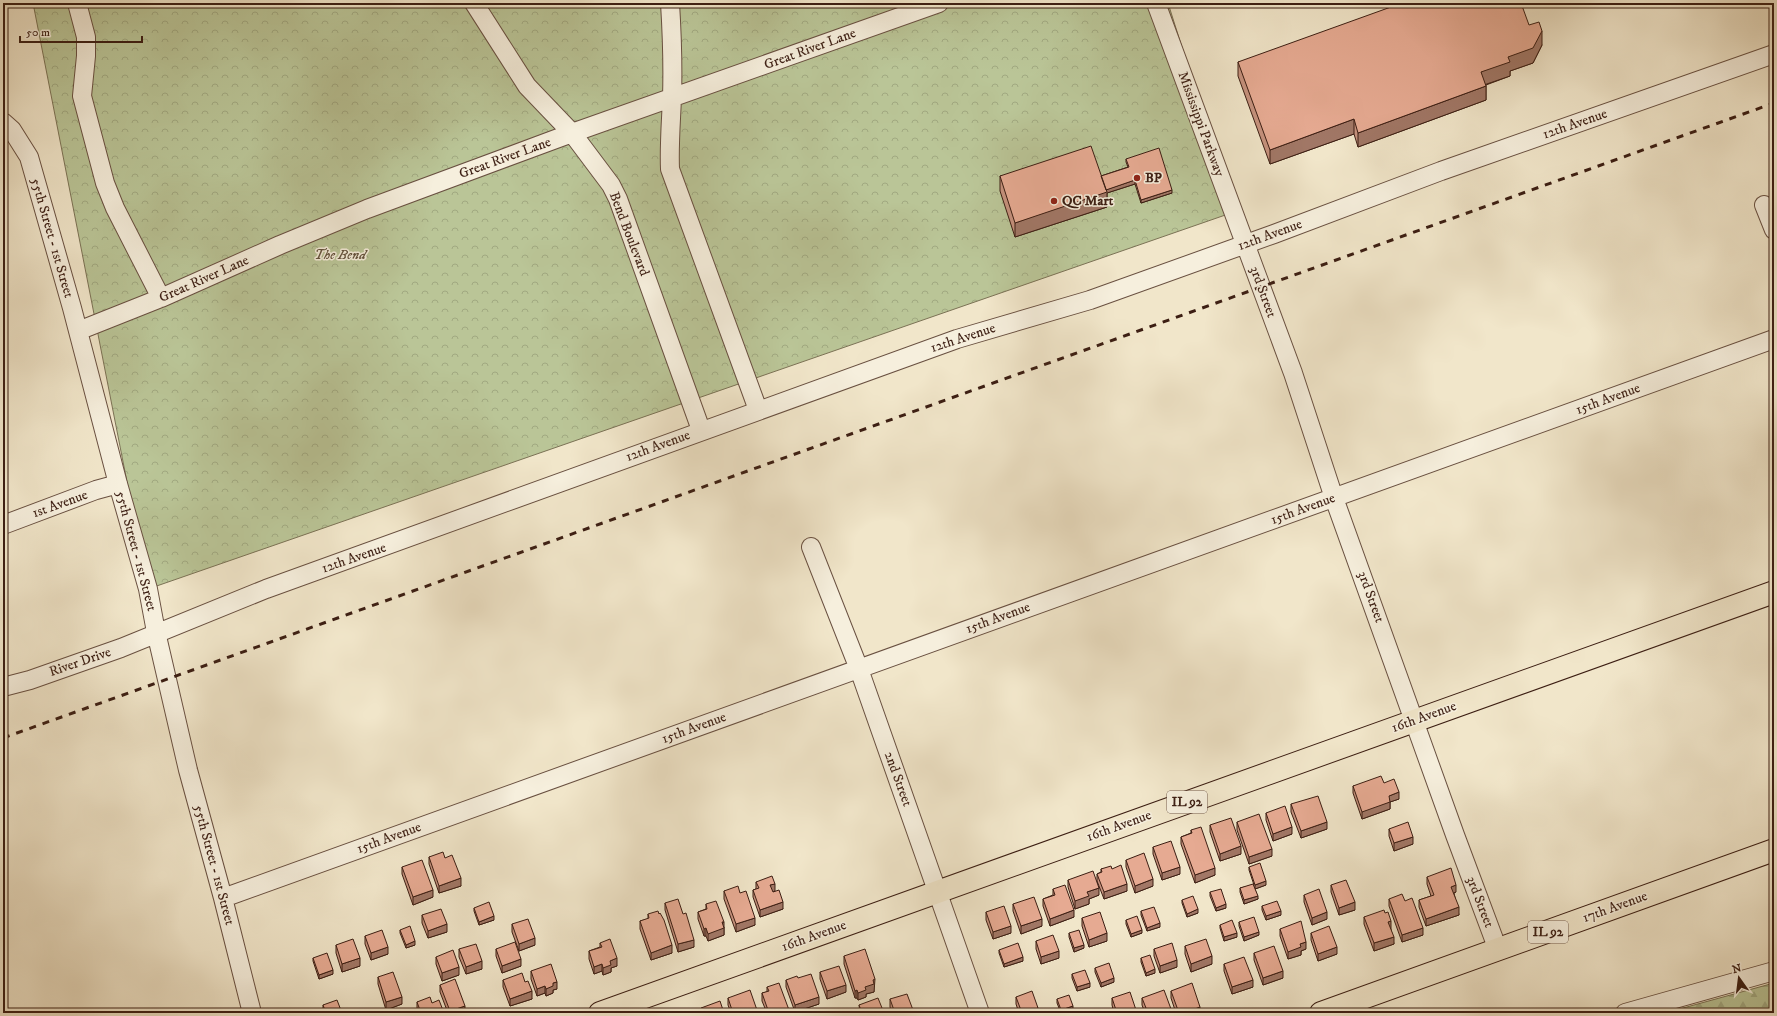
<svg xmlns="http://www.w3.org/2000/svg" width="1777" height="1016" viewBox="0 0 1777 1016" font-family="'IM FELL DW Pica',serif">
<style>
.forest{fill:url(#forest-firs);stroke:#7b7255}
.park{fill:url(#park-crowns);stroke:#7b7255}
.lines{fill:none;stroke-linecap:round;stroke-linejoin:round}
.minor-casing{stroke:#695041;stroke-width:20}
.major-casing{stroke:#3c1e13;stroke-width:24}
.minor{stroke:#f6efdd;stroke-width:18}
.major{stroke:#f1e6ca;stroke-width:22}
.rail{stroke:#3c1e13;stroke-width:3;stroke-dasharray:7 7;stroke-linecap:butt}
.wall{fill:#c6927e;stroke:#3c1e13}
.shaded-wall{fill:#a17766;stroke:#3c1e13}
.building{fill:#e6aa92;stroke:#3c1e13}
.poi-dot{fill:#8f2418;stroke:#f6efdd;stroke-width:1.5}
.labels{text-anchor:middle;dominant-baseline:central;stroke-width:3;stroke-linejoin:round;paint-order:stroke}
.shield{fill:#f6efdd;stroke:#745d50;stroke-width:1}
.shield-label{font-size:13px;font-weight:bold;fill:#3c1e13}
.street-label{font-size:14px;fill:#3c1e13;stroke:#f6efdd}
.poi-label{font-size:14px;font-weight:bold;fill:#3c1e13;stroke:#f6efdd;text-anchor:start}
.park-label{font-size:14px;font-style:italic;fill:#62503b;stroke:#f6efdd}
</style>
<defs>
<pattern id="forest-firs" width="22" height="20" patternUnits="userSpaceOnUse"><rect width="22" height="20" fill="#bac597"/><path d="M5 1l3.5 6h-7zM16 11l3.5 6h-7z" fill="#a1a981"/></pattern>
<pattern id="park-crowns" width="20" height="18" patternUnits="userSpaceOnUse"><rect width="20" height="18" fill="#bac597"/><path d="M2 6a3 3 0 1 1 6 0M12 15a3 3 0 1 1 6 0" fill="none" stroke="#a1a981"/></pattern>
</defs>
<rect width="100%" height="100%" fill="#f1e6ca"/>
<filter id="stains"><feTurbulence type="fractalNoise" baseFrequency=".005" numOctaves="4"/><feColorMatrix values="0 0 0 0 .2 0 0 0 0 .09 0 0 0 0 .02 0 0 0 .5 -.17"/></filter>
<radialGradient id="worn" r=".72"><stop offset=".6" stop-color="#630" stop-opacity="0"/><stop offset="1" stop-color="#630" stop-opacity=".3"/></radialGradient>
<!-- forest -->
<path class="forest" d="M1774 983V1013H1665Z"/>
<!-- park -->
<path class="park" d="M33 3H1168L1234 212 148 589Z"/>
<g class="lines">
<defs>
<path id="minor" d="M77 3 86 37V56L82 96 105 183 115 208 161 298
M474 3 527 86 572 133 611 185 618 199 701 430
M670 3C672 35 673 67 672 98 671 122 669 145 670 169L758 410
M1156 3 1293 373 1334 498 1455 835 1498 950
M3 122 12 130 29 157 72 308 118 484 148 589 156 632 188 770 223 898 252 1013
M1764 205 1774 230
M78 331 161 298 280 245 367 209 572 133 939 3
M3 525 96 490 118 484
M811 547 859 669 980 1013
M3 687 30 680 121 648 266 589 957 339 1090 300 1274 234 1441 171 1774 54
M223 898 1774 339
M1625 1013 1774 971"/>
<path id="major" d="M600 1013 1774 592
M1321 1013 1774 850"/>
</defs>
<!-- minor casing -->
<use href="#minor" class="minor-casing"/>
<!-- major casing -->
<use href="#major" class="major-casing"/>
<!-- minor -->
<use href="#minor" class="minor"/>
<!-- major -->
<use href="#major" class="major"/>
<!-- rail -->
<path class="rail" d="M3 738 1774 103"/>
</g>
<!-- wall -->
<path class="wall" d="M1529 25 1542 45 1533 63 1510 71V76L1486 85V100L1358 147 1354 134 1270 164 1238 76V62Z
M1126 159 1172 193 1141 203 1135 184 1107 193V207L1015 237 1000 191V176H1101L1128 167 1126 162Z
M1384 783 1399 799 1390 802V809L1362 819 1353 793V786Z
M1291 804 1327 829 1301 838 1291 812Z
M1266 813 1292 834 1273 841 1266 820Z
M1237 822 1272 856 1249 864 1237 830Z
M1210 825 1241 854 1220 861 1210 832Z
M1389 829 1413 844 1394 851 1389 836Z
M1191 830 1215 875 1195 883 1181 844V837L1191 833Z
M1153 847 1180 874 1162 880 1153 854Z
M429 857 445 858 461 886 439 893 429 864Z
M1126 860 1153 886 1135 893 1126 867Z
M402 867 433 897 413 905 402 874Z
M1249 867 1266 885 1255 889 1258 899 1244 904 1240 892V888L1254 885 1249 870Z
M1101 869H1112L1127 891 1104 899 1097 881V874L1101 872Z
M1427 877 1456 892 1454 893 1459 915 1426 926 1419 907V900L1431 896 1427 884Z
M1068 880 1099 895 1089 899V904L1075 909 1068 887Z
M756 882 775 891 783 909 760 917 753 897V890L756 889Z
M1331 885 1355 910 1339 915 1331 892Z
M1053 889 1074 917 1050 926 1043 906V899L1053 895Z
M724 891 740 893 755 925 736 932 724 899Z
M1210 892 1226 908 1216 911 1210 896Z
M1304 895 1327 919 1312 925 1304 902Z
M1389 899 1423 935 1402 942 1389 906Z
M1182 900 1198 913 1187 917 1182 903Z
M665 903 694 947 678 952 665 910Z
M706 904 724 927V935L708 941 706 936H704L698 919V912L706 909Z
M1013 904 1042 926 1021 934 1013 911Z
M1262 906 1281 915 1266 920 1262 910Z
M474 908 494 920 479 925 474 911Z
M1141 911 1160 927 1147 931 1141 915Z
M986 912 1011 933 993 939 986 920Z
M648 914 672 953 651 960 640 929V921L648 919Z
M422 915 447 932 428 938 422 923Z
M1364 917 1391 928V929L1394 944 1374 951 1364 924Z
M1082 918 1107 941 1089 947 1082 926Z
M1126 920 1142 933 1131 937 1126 924Z
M1239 922 1259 935 1244 941 1239 926Z
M512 924 535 945 519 951 512 932Z
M1220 925 1237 937 1224 941 1220 928Z
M1280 929 1306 949 1301 951V955L1288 959 1280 936Z
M400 930 415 945 406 948 400 933Z
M1069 933 1084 948 1074 952 1069 937Z
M1311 933 1337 954 1318 961 1311 940Z
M365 936 388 954 371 960 365 944Z
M1036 941 1059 958 1041 964 1036 949Z
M600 943 617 966 611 968V972L603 975 602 971 594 974 589 959V951L600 947Z
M336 945 360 966 342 972 336 953Z
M1185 946 1212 964 1191 972 1185 954Z
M459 949 482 969 466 974 459 957Z
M496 949 521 966 502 973 496 956Z
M1154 949 1177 967 1160 973 1154 956Z
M999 950 1023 961 1004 967 999 953Z
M1254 953 1283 978 1263 985 1254 960Z
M844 956 875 986 874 987V992L866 994V997L858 1000 857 998H855L844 964Z
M436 957 459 975 442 981 436 964Z
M313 958 333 974 319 979 313 961Z
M1141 958 1155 973 1146 976 1141 962Z
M1224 964 1253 987 1232 994 1224 971Z
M1095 968 1114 982 1101 987 1095 972Z
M531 971 557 989 553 990V993L546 996 545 993 537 996 531 979Z
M820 972 846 992 827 999 820 979Z
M1072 974 1090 987 1077 991 1072 978Z
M378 977 402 1004 386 1010 378 984Z
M503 980 525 982 532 999 510 1006 503 987Z
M786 980 819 1004 795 1012 786 987Z
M440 985 465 1013H448L440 992Z
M767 987 789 1013H767L762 1001V993L767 992Z
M1171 991 1200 1013H1176L1171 998Z
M1016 997 1038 1013H1019L1016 1004Z
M728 998 758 1013H731L728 1005Z
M1112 998 1137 1013H1114L1112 1005Z
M1142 998 1171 1013H1145L1142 1005Z
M890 999 913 1013H892L890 1007Z
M1057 999 1073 1010 1064 1013H1061L1057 1003Z
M417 1002 432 1003 444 1013H419L417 1009Z
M323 1005 342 1013H324L323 1009Z
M859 1005 884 1013H860Z"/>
<!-- shaded-wall -->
<path class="shaded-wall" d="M1542 31V45L1533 63 1510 71V76L1481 86V72L1508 57Z
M1486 86V100L1358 147V133Z
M1354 119V134L1270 164V150Z
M1135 180V184L1107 193V207L1015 237V223L1102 191Z
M1172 190V193L1141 203V200Z
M1399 792V799L1390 802V809L1362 819V812L1389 796Z
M1327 822V829L1301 838V831Z
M1292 827V834L1273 841V834Z
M1413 837V844L1394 851V843Z
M1241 846V854L1220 861V854Z
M1272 849V856L1249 864V857Z
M1180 867V874L1162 880V873Z
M1215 868V875L1195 883V875Z
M461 878V886L439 893V886Z
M1153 879V886L1135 893V886Z
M1266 881V885L1255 889V885Z
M775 884V891L770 893V885Z
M1127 884V891L1104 899V892Z
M1456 885V892L1451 894V887Z
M1099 888V895L1089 899V904L1075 909V901L1087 892Z
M433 890V897L413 905V897Z
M1258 896V899L1244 904V900Z
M783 902V909L760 917V910Z
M1355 902V910L1339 915V908Z
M1226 904V908L1216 911V908Z
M1459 907V915L1426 926V919Z
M1198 909V913L1187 917V914Z
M1074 910V917L1050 926V919Z
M1281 911V915L1266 920V916Z
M1327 912V919L1312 925V918Z
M494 916V920L479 925V922Z
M755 918V925L736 932V924Z
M1042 919V926L1021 934V926Z
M1391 921V928L1388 929V922Z
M722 922H724V935L708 941V934Z
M1160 923V927L1147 931V928Z
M447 924V932L428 938V931Z
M1011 926V933L993 939V932Z
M706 928V936H704V929Z
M1423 928V935L1402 942V935Z
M1142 930V933L1131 937V934Z
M1259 932V935L1244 941V937Z
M1107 933V941L1089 947V940Z
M1237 933V937L1224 941V937Z
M1394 937V944L1374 951V943Z
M535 938V945L519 951V944Z
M694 940V947L678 952V944Z
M415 941V945L406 948V945Z
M1306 942V949L1301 951V955L1288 959V952L1300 944Z
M672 945V953L651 960V953Z
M1084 945V948L1074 952V948Z
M388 947V954L371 960V953Z
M1337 947V954L1318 961V954Z
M1059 951V958L1041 964V957Z
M1212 956V964L1191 972V964Z
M1023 957V961L1004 967V964Z
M360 958V966L342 972V964Z
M617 958V966L611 968V972L603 975V968L610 961Z
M521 959V966L502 973V966Z
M1177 960V967L1160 973V966Z
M482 961V969L466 974V967Z
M602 964V971L594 974V967Z
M459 967V975L442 981V973Z
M1155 969V973L1146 976V973Z
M333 970V974L319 979V975Z
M1283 971V978L1263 985V978Z
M1114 978V982L1101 987V983Z
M875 979 874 992 866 994V997L858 1000V993L873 980Z
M1253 980V987L1232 994V987Z
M557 982V989L553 990V993L546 996V989L553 983Z
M1090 983V987L1077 991V987Z
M846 985V992L827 999V991Z
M545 986V993L537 996V989Z
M857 990V998H855V991Z
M532 991V999L510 1006V999Z
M402 997V1004L386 1010V1002Z
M819 997V1004L795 1012V1005Z
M465 1006V1013H450V1011Z
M1073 1006V1010L1064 1013H1061V1010Z
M1200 1007V1013H1184Z
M1038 1008V1013H1026Z
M1171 1009V1013H1161Z
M789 1010V1013H780Z
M913 1010V1013H906Z"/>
<!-- building -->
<path class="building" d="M1402 3H1521L1529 25 1539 22 1542 31 1533 48 1508 57 1510 62 1481 72 1486 86 1358 133 1354 119 1270 150 1238 62Z
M1091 146 1107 192 1015 223 1000 176Z
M1159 148 1172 190 1141 200 1135 180 1106 190 1101 176 1129 167 1126 159Z
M1381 776 1384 783 1394 779 1399 792 1389 796 1390 802 1362 812 1353 786Z
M1318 796 1327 822 1301 831 1291 804Z
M1285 806 1292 827 1273 834 1266 813Z
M1259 814 1272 849 1249 857 1237 822Z
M1231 818 1241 846 1220 854 1210 825Z
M1408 822 1413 837 1394 843 1389 829Z
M1201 827 1215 868 1195 875 1181 837 1192 833 1191 830Z
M1171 841 1180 867 1162 873 1153 847Z
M443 852 445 858 452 855 461 878 439 886 429 857Z
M1144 853 1153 879 1135 886 1126 860Z
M422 860 433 890 413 897 402 867Z
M1260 863 1266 881 1255 885 1249 867Z
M1121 865 1127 884 1104 892 1097 874 1102 872 1101 869 1111 866 1112 869Z
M1451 868 1456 885 1451 887 1459 907 1426 919 1419 900 1434 895 1427 877Z
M1093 871 1099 888 1087 892 1089 896 1075 901 1068 880Z
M772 876 775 884 770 885 773 892 779 890 783 902 760 910 753 890 759 888 756 882Z
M1346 880 1355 902 1339 908 1331 885Z
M1253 884 1258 896 1244 900 1240 888Z
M1065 885 1074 910 1050 919 1043 899 1055 895 1053 889Z
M738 886 740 893 746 891 755 918 736 924 724 891Z
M1221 889 1226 904 1216 908 1210 892Z
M1319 889 1327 912 1312 918 1304 895Z
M1402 894 1405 901 1412 898 1423 928 1402 935 1389 899Z
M1193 896 1198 909 1187 914 1182 900Z
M1034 897 1042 919 1021 926 1013 904Z
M678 899 683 914 686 913 694 940 678 944 665 903Z
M716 901 724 922H722L724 928 708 934 706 928 704 929 698 912 707 909 706 904Z
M1277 901 1281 911 1266 916 1262 906Z
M489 902 494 916 479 922 474 908Z
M1004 906 1011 926 993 932 986 912Z
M1154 907 1160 923 1147 928 1141 911Z
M441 909 447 924 428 931 422 915Z
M1384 910 1385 913 1388 912 1391 921 1388 922 1394 937 1374 943 1364 917Z
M658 911 659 914 660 913 664 920 672 945 651 953 640 921 649 918 648 914Z
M1100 912 1107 933 1089 940 1082 918Z
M1137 916 1142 930 1131 934 1126 920Z
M1254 917 1259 932 1244 937 1239 922Z
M528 919 535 938 519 944 512 924Z
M1232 920 1237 933 1224 937 1220 925Z
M1301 921 1306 942 1300 944 1301 947 1288 952 1280 929Z
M410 926 415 941 406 945 400 930Z
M1329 926 1337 947 1318 954 1311 933Z
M382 930 388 947 371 953 365 936Z
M1079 930 1084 945 1074 948 1069 933Z
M1053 935 1059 951 1041 957 1036 941Z
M353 939 360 958 342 964 336 945Z
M610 939 617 958 610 961 611 965 603 968 602 964 594 967 589 951 602 947 600 943Z
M1206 939 1212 956 1191 964 1185 946Z
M515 942 521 959 502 966 496 949Z
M1018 943 1023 957 1004 964 999 950Z
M1172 943 1177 960 1160 966 1154 949Z
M476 944 482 961 466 967 459 949Z
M1274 946 1283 971 1263 978 1254 953Z
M865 949 875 979 873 980 874 984 865 987 866 990 858 993 857 990 855 991 844 956Z
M453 950 459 967 442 973 436 957Z
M327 953 333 970 319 975 313 958Z
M1150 955 1155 969 1146 973 1141 958Z
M1244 957 1253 980 1232 987 1224 964Z
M1109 963 1114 978 1101 983 1095 968Z
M551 964 557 982 553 983V986L546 989 545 986 537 989 531 971Z
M839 966 846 985 827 991 820 972Z
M1085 970 1090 983 1077 987 1072 974Z
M393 972 402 997 386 1002 378 977Z
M522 973 525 982 528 981 532 991 510 999 503 980Z
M811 974 819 997 795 1005 786 980 797 976 798 978Z
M455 979 465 1006 450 1011 440 985Z
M779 983 789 1010 780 1013H769L762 993 769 991 767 987Z
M1192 983 1200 1007 1184 1013H1179L1171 991Z
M750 990 758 1013H733L728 998Z
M1164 990 1171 1009 1161 1013H1148L1142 998Z
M1032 991 1038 1008 1026 1013H1022L1016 997Z
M1130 992 1137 1013H1117L1112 998Z
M907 994 913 1010 906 1013H895L890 999Z
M1069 995 1073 1006 1061 1010 1057 999Z
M430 997 432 1003 439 1000 444 1013H421L417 1002Z
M878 998 884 1013H862L859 1005Z
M337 1000 342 1013H326L323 1005Z
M720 1001 724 1013H703L701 1008Z
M1106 1010 1107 1013H1098Z"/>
<!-- markers -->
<g class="poi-dot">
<circle cx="1137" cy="178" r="4"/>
<circle cx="1054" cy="201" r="4"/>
</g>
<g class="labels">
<!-- shield labels -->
<g class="shield">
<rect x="1167" y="791" width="40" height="22" rx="3"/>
<rect x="1528" y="921" width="40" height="22" rx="3"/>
</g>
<g class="shield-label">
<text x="1187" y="802">IL 92</text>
<text x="1548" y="932">IL 92</text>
</g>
<!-- street labels -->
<g class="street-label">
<text transform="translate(810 49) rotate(-20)">Great River Lane</text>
<text transform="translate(1201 124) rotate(70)">Mississippi Parkway</text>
<text transform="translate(1575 124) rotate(-19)">12th Avenue</text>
<text transform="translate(505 158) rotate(-20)">Great River Lane</text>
<text transform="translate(629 234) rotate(69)">Bend Boulevard</text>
<text transform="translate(1270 235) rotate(-20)">12th Avenue</text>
<text transform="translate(52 238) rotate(74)">55th Street - 1st Street</text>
<text transform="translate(204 279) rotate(-24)">Great River Lane</text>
<text transform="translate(1263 292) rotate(70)">3rd Street</text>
<text transform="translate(963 338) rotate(-18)">12th Avenue</text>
<text transform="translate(1608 399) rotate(-20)">15th Avenue</text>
<text transform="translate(658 446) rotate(-20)">12th Avenue</text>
<text transform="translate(60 504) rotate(-20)">1st Avenue</text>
<text transform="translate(1303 509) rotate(-20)">15th Avenue</text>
<text transform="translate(136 551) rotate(75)">55th Street - 1st Street</text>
<text transform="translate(354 558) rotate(-19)">12th Avenue</text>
<text transform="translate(1371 597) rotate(70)">3rd Street</text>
<text transform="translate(998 618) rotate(-20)">15th Avenue</text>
<text transform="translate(80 662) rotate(-19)">River Drive</text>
<text transform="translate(1424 717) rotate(-20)">16th Avenue</text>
<text transform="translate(694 728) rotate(-20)">15th Avenue</text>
<text transform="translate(898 779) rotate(70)">2nd Street</text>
<text transform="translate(1119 826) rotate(-20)">16th Avenue</text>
<text transform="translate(389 838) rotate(-20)">15th Avenue</text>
<text transform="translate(214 865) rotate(75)">55th Street - 1st Street</text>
<text transform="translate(1480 902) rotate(69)">3rd Street</text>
<text transform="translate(1615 907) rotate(-20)">17th Avenue</text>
<text transform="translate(814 936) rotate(-20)">16th Avenue</text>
</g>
<!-- poi labels -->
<g class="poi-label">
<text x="1145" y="178">BP</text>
<text x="1062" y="201">QC Mart</text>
</g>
<!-- park labels -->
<g class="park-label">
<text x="340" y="255">The Bend</text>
</g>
</g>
<!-- margin -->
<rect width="1777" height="1016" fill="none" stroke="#f1e6ca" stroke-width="16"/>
<rect x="4" y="4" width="1769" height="1008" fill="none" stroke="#3c1e13" stroke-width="2"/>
<rect x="8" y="8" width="1761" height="1000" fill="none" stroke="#3c1e13"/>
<!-- north arrow -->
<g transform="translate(1739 978) rotate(346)" stroke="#f6efdd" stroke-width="3" paint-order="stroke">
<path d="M0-3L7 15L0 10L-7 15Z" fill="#3c1e13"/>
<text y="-6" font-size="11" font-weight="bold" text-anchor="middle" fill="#3c1e13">N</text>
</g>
<!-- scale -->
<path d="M20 36v6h122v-6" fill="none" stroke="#3c1e13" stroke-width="2"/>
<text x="26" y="36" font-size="12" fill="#3c1e13" stroke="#f6efdd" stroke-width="3" paint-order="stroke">50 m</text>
<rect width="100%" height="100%" filter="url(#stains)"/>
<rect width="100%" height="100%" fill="url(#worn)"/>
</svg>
